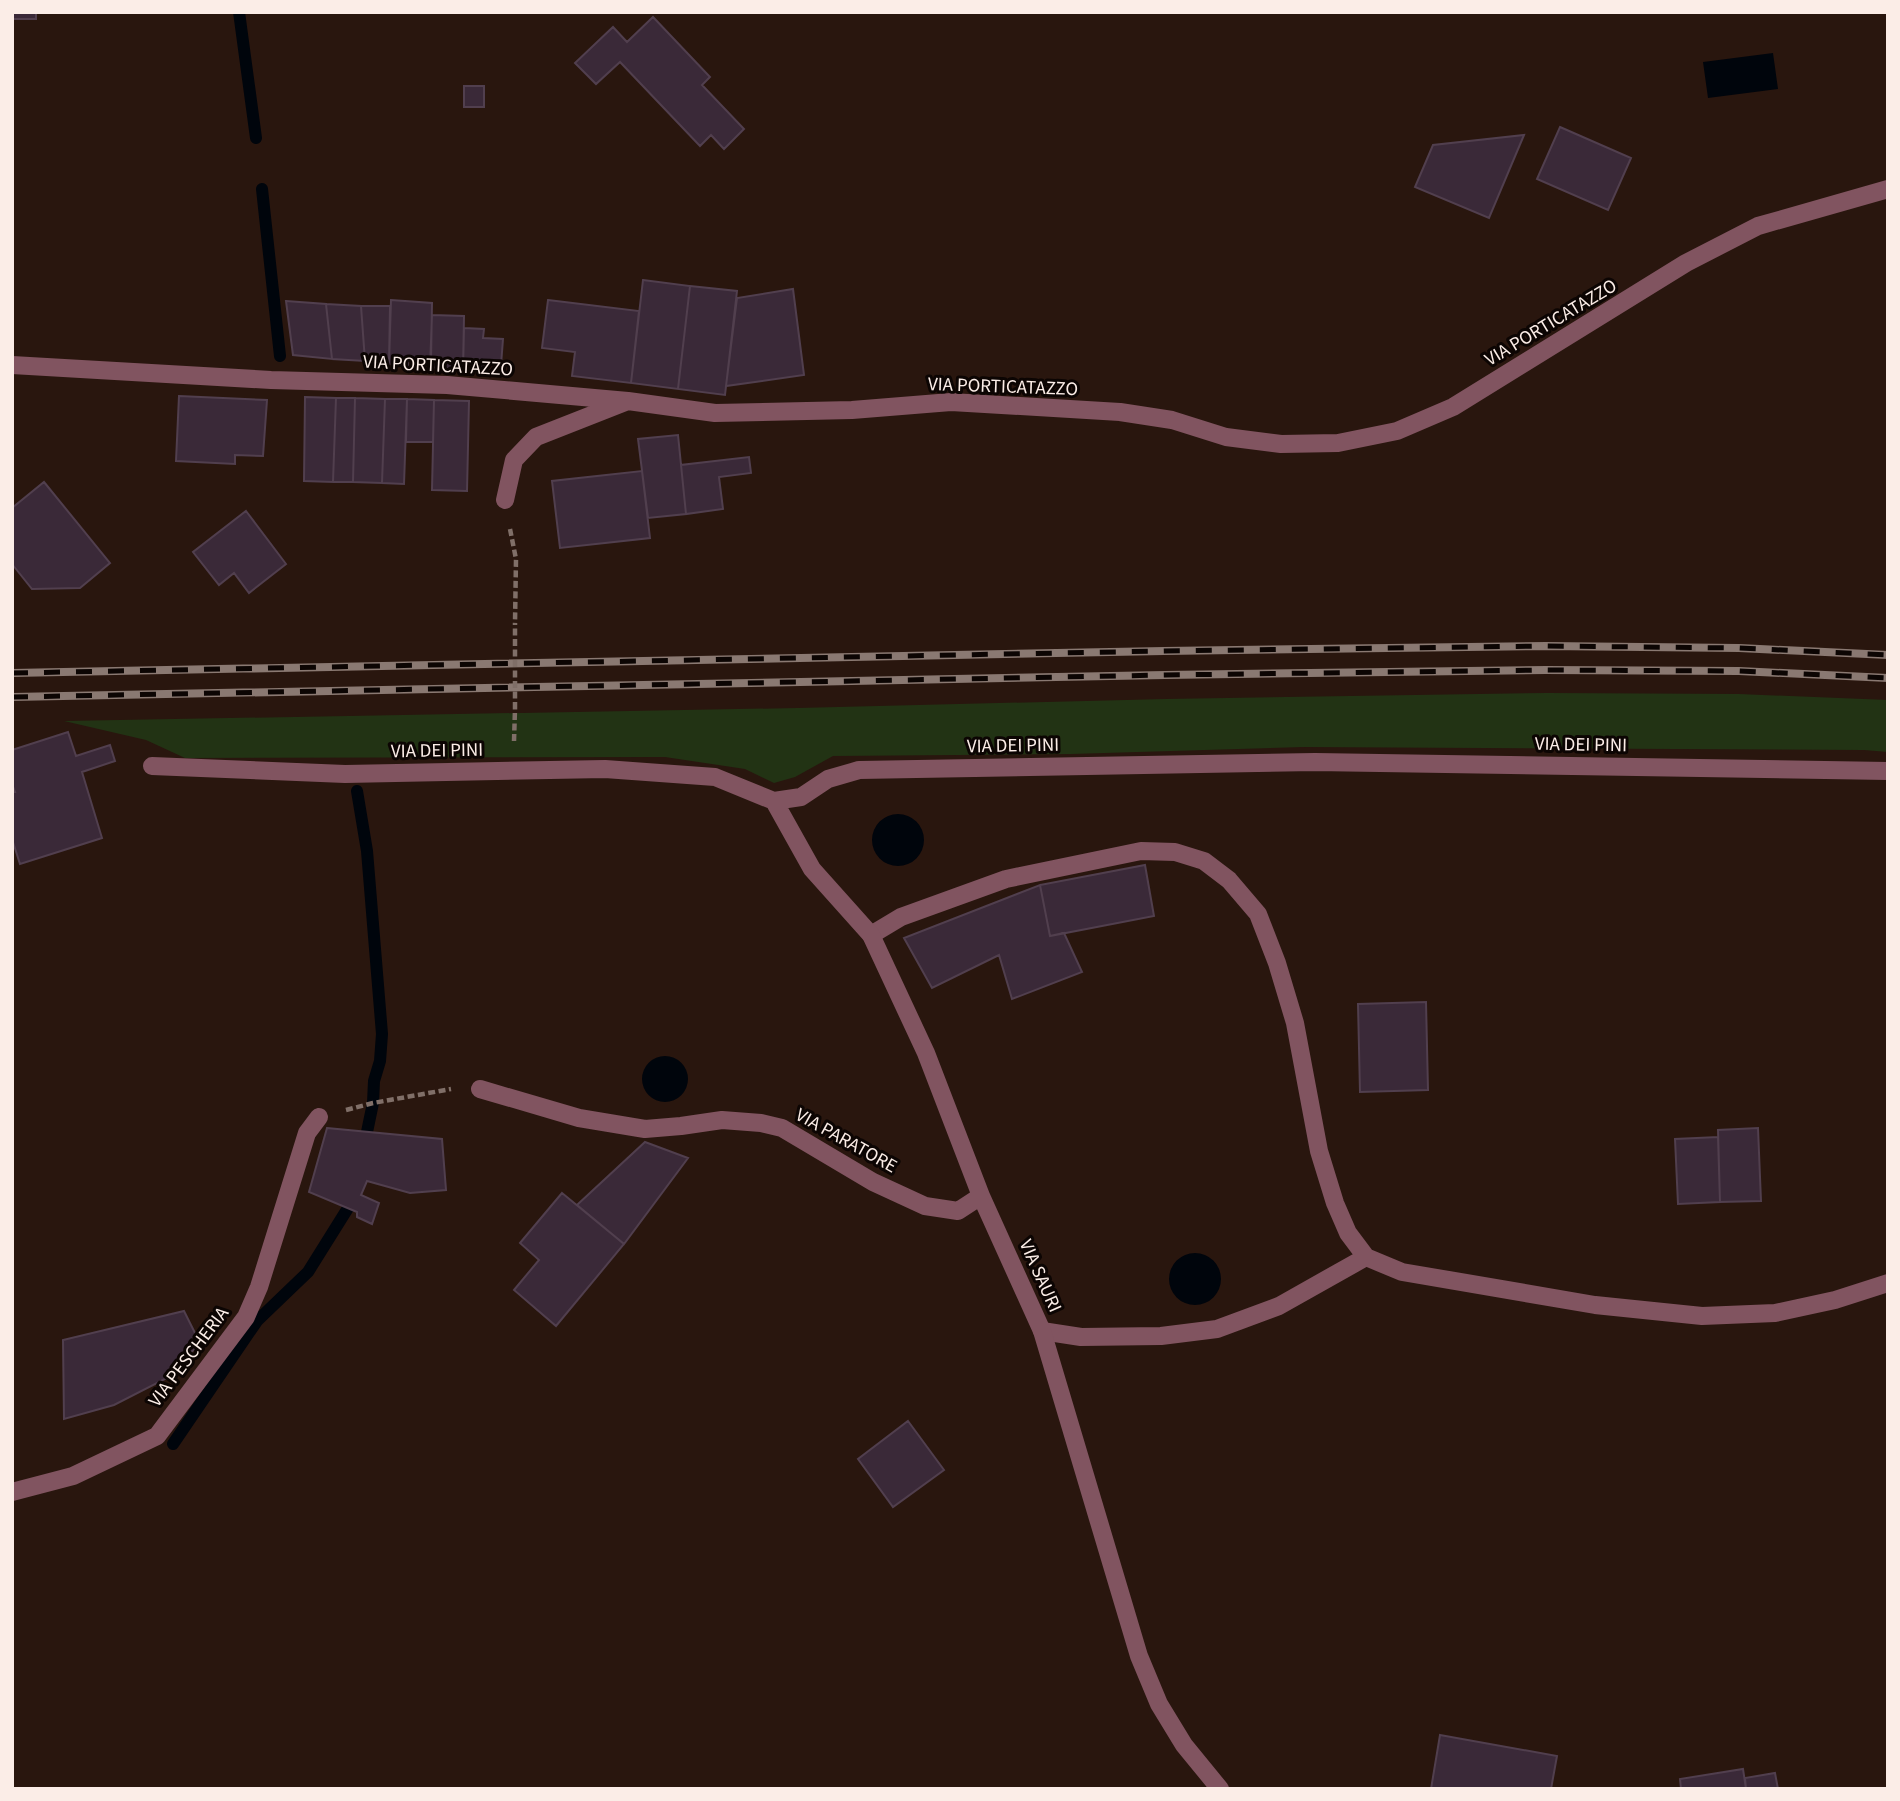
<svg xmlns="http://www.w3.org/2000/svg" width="1900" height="1801" viewBox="0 0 1900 1801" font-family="'Source Sans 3',sans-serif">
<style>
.green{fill:#223314}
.water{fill:#00050c}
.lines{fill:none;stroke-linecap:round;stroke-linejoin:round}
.stream{stroke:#00050c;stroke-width:12}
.building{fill:#3a2938;stroke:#513f4e;stroke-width:2}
.path{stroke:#806f68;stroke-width:4.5;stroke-dasharray:7 3.5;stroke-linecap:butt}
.service{stroke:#815460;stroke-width:18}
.minor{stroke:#815460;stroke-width:18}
.rail-casing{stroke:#8a7972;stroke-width:8}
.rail{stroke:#0c0503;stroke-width:5;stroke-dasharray:16;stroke-linecap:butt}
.path-bridge{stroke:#806f68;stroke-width:4.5;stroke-dasharray:7 3.5;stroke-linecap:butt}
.labels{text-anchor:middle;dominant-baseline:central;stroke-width:6;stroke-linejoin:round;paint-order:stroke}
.street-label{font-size:19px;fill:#fbede7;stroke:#0c0503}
</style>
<rect width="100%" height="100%" fill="#29160e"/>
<!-- green -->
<path class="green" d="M1547 693 1739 694 1888 700V752L1864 750 1303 747 1071 754 833 756 795 777 774 783 745 769 665 757 185 758 146 740 64 721 798 708 1166 699Z"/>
<!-- water -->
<path class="water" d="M1773 53 1778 89 1708 98 1703 62Z
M872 840a26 26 0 1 1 52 0a26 26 0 1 1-52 0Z
M642 1079a23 23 0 1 1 46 0a23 23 0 1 1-46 0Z
M1169 1279a26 26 0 1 1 52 0a26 26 0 1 1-52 0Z"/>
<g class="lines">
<!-- stream -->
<path class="stream" d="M239 12 256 138
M262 189 280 356
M357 791 367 851 382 1034 380 1061 374 1081 373 1103 367 1132
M173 1444 257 1321 308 1272 348 1208"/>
</g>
<!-- building -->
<path class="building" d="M12 12H36V19H12Z
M653 17 710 77 702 85 744 129 724 149 711 135 700 146 620 62 596 84 575 63 613 27 627 42Z
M464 86H484V107H464Z
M1560 127 1631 158 1608 210 1537 179Z
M1524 135 1489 218 1415 187 1433 145Z
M643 280 690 286 678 389 631 383Z
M690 286 737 291 725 395 678 389Z
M793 289 804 375 726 386 737 298Z
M391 300 432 303 431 362 408 360V365L389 364Z
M548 300 639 311 631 383 572 376 575 352 542 348Z
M286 301 326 304 332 359 293 355Z
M326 304 361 306 365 361 332 359Z
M361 306H390L389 364 365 361Z
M432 315 464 316 463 370 430 367Z
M464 328 484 329 483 338 503 339 501 365 484 364V372L463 370Z
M179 396 267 400 263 456 235 455V464L176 461Z
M305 397 336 398 333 482 304 481Z
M336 398H355L353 482H333Z
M355 398 385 399 382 483 353 482Z
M385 399H407L404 484 382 483Z
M407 399 434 400 433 442H406Z
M434 400 469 401 467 491 432 490Z
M678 435 686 514 648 518 638 439Z
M749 457 751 473 719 477 723 509 686 514 681 465Z
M642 471 650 538 560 548 552 481Z
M44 482 110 563 80 588 32 589 12 564V508Z
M246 511 286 564 249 593 234 573 219 585 193 552Z
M68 732 76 756 110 745 115 761 82 772 102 838 20 864 12 839V792H15L12 784V750Z
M1145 865 1154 916 1050 936 1040 885Z
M1040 885 1050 936 1064 933 1082 972 1012 999 999 955 932 988 904 938Z
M1426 1002 1428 1090 1360 1092 1358 1004Z
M327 1128 442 1139 446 1190 410 1193 367 1181 361 1195 379 1203 372 1224 357 1217V1212L309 1192Z
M1758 1128 1761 1201 1720 1202 1718 1130Z
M1718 1137 1720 1202 1678 1204 1675 1139Z
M645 1142 688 1158 624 1244 577 1205Z
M562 1193 624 1244 556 1326 514 1290 539 1260 520 1243Z
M184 1311 200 1343 167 1378 114 1405 64 1419 63 1340Z
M908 1421 944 1470 893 1507 858 1459Z
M1440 1735 1557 1756 1551 1789H1431Z
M1743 1769 1746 1789H1681L1680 1779Z
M1775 1773 1778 1789H1746L1745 1778Z"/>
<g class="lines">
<!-- path -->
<path class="path" d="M510 529 516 559 515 623
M514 741 515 709
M346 1110 373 1103 451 1089"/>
<!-- service -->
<path class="service" d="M871 935 901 917 1006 879 1141 851 1175 852 1204 861 1229 880 1258 914 1277 963 1295 1023 1319 1151 1335 1203 1348 1233 1366 1257 1402 1272 1595 1305 1702 1316 1775 1313 1835 1300 1888 1283
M1042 1331 1081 1337 1161 1336 1217 1329 1279 1306 1366 1257"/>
<!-- minor -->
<path class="minor" d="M12 365 271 380 447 385 628 401 715 413 852 410 951 402 1120 412 1172 420 1226 437 1281 444 1338 443 1397 431 1453 407 1686 263 1758 226 1888 189
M505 500 514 460 536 437 625 402
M152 766 345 774 605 769 715 777 774 801 801 797 828 779 859 770 1315 762 1888 771
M774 801 812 869 871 935 926 1053 981 1196 1042 1331 1139 1656 1159 1704 1184 1745 1220 1789
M480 1089 579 1118 645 1129 681 1126 722 1120 761 1123 782 1128 873 1182 925 1206 958 1211 981 1196
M12 1492 73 1476 157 1436 246 1317 259 1287 307 1133 319 1117"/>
<defs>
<path id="rail" d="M12 673 1164 651 1546 646 1739 648 1888 655
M12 697 1165 675 1546 670 1739 671 1888 678"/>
</defs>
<!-- rail casing -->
<use href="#rail" class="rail-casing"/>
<!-- rail -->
<use href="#rail" class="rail"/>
<!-- path-bridge -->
<path class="path-bridge" d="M515 709V623"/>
</g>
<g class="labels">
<!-- street labels -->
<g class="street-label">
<text transform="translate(1551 323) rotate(-31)">VIA PORTICATAZZO</text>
<text transform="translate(438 366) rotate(3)">VIA PORTICATAZZO</text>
<text transform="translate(1003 387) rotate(2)">VIA PORTICATAZZO</text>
<text transform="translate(1581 745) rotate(1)">VIA DEI PINI</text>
<text transform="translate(1013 746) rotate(-1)">VIA DEI PINI</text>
<text transform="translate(437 751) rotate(-1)">VIA DEI PINI</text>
<text transform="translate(846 1141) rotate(29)">VIA PARATORE</text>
<text transform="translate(1040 1276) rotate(66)">VIA SAURI</text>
<text transform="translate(189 1357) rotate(-53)">VIA PESCHERIA</text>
</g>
</g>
<!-- border -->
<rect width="1900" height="1801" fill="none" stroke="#fbede7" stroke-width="28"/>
</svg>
